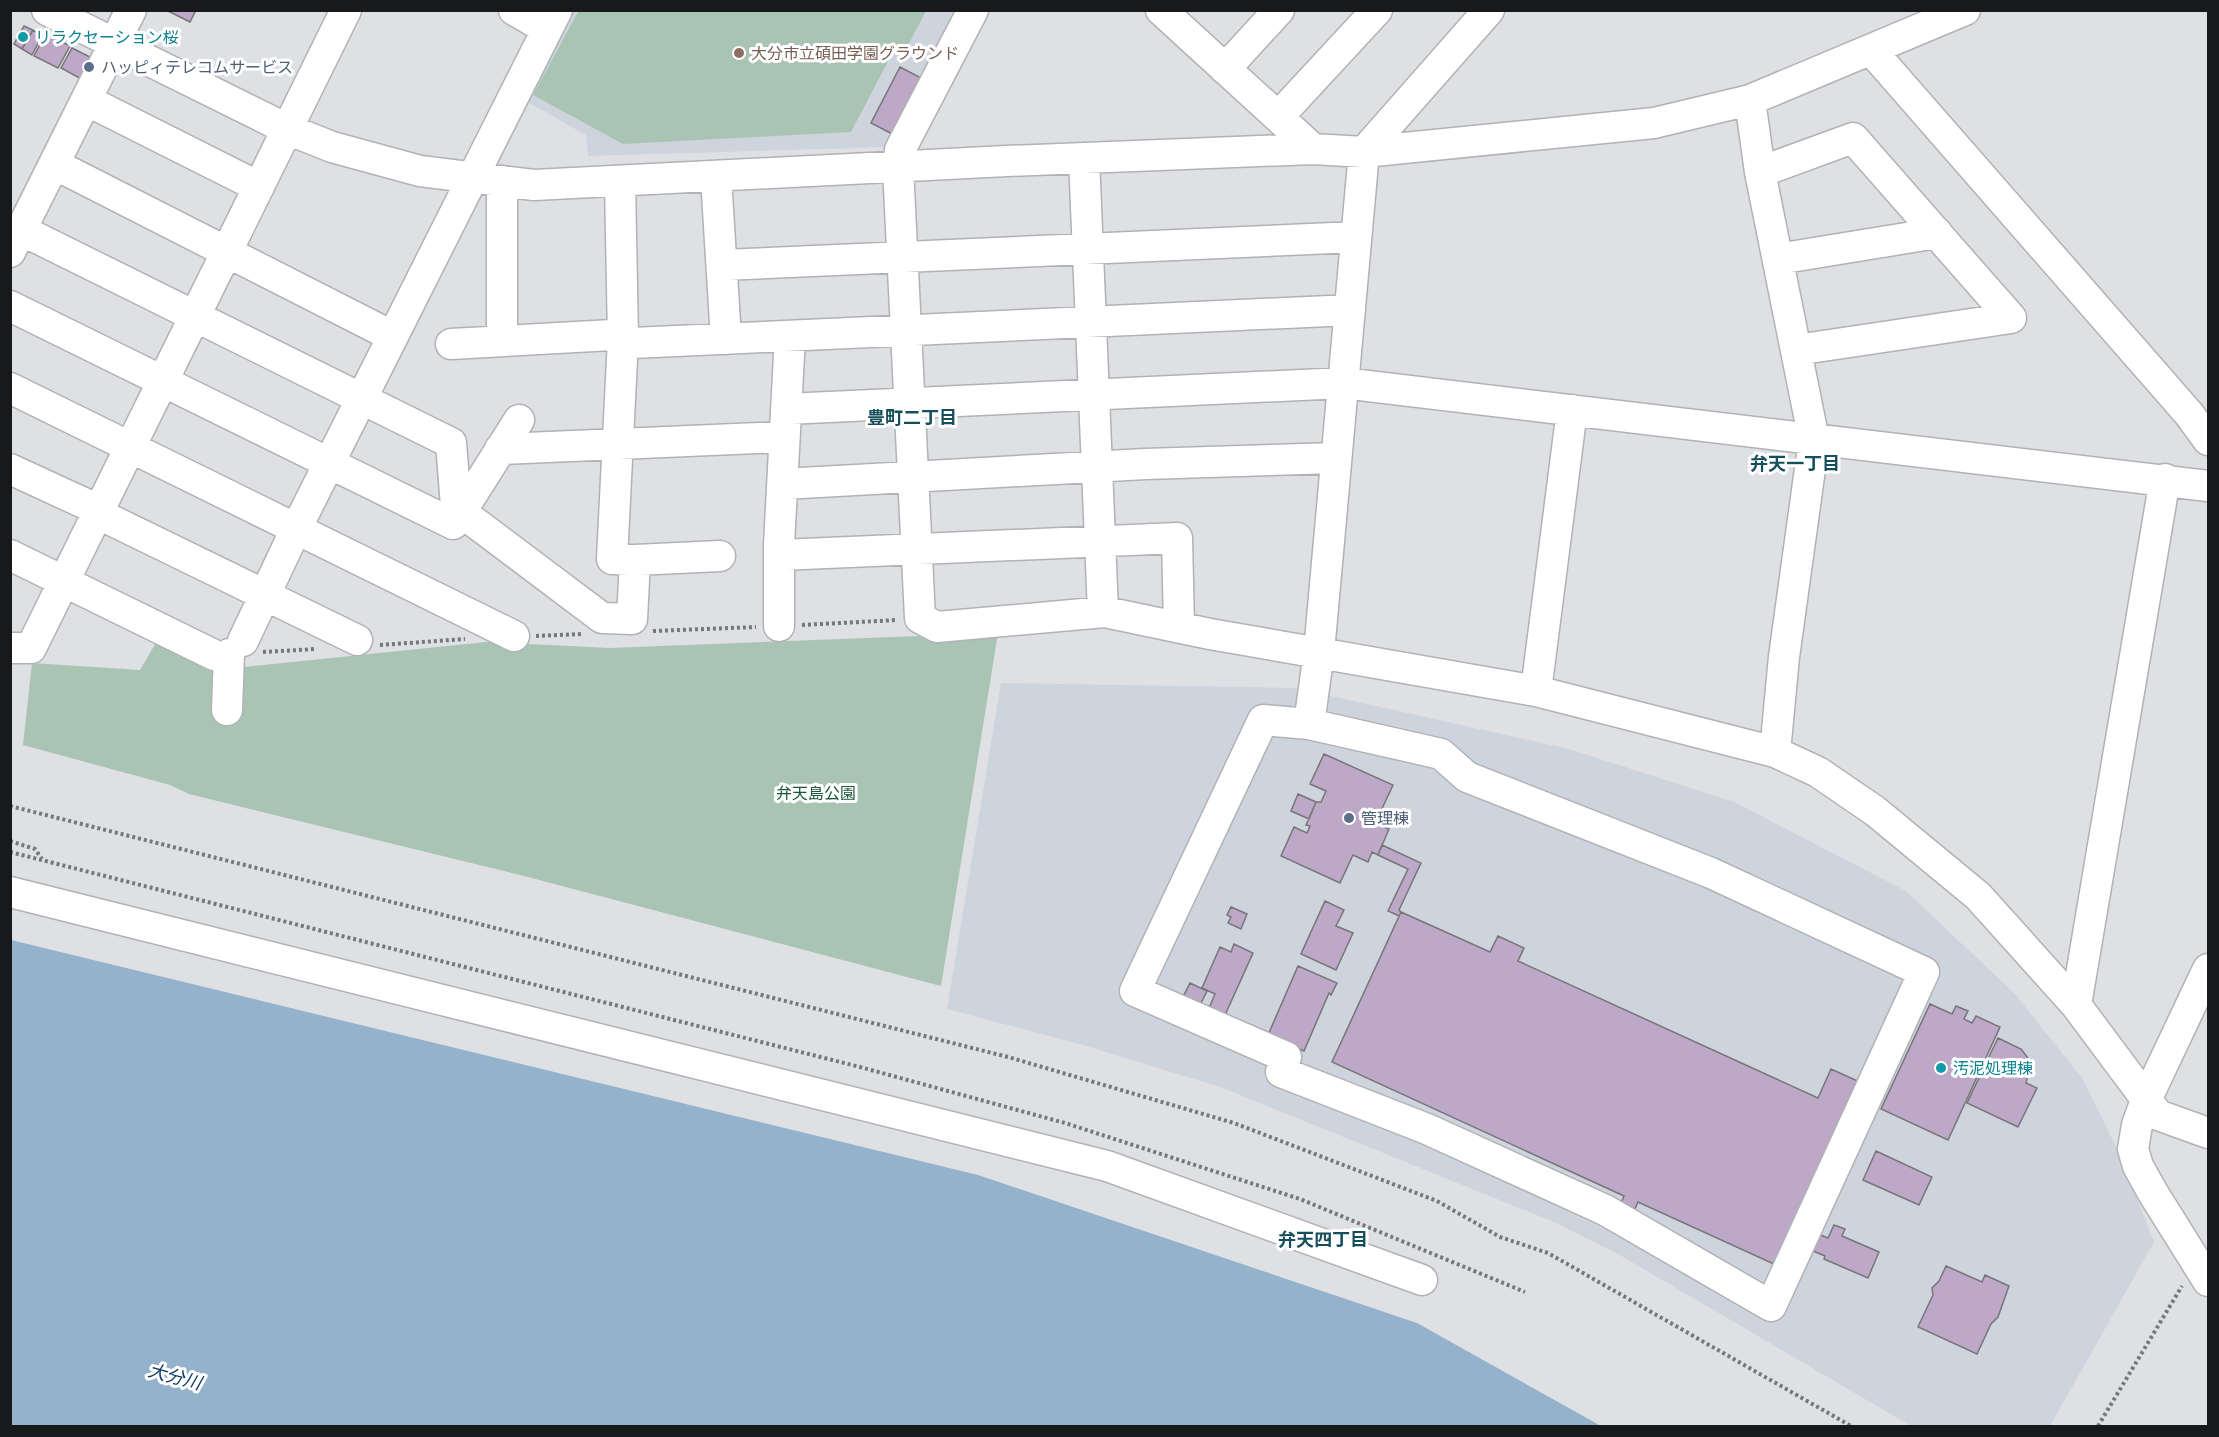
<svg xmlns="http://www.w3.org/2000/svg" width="2219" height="1437" viewBox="0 0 2219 1437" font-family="'Golos Text','Noto Sans JP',sans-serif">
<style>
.built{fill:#ced4de}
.green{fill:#aac4b3}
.water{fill:#95b2cd}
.building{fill:#bda8c8;stroke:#777578;stroke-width:1.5}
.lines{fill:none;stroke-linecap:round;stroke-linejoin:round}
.minor-casing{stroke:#b0b2b5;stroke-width:33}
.path{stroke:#757779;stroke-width:4;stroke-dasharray:3 3;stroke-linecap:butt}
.minor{stroke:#fff;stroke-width:30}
.culture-dot{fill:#0f9aa8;stroke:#fff;stroke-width:2}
.education-dot{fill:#8d6e63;stroke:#fff;stroke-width:2}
.service-dot{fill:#5c6f8a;stroke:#fff;stroke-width:2}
.labels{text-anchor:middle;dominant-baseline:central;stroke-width:6;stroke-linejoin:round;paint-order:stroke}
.culture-label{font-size:16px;fill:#0d838f;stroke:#fff;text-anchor:start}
.education-label{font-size:16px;fill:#785e54;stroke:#fff;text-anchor:start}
.service-label{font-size:16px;fill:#4e5e75;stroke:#fff;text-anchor:start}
.park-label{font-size:16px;fill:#1a5637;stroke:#fff}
.neighbourhood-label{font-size:18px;font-weight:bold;fill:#174e5b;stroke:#fff}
.water-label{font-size:18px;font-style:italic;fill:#0f3c61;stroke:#fff}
</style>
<rect width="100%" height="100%" fill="#dee0e3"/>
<!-- built -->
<path class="built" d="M564 11H959L889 147 588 156 586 135 517 96Z
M1001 683 1295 688 1569 749 1734 802 1906 891 2014 993 2082 1078 2120 1155 2154 1242 2050 1426H1911L1618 1254 1554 1222 1220 1087 1083 1045 947 1009Z"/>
<!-- green -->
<path class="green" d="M579 10H926V11L907 47 894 50 851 132 623 144 533 95Z
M998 633 941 986 524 876 189 794 170 785 23 745 32 663 140 670 157 641 235 668 486 642 609 648Z"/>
<!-- water -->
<path class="water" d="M11 940 978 1175 1417 1323 1601 1426H11Z"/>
<!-- building -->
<path class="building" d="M166 10H196L190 22Z
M24 26 33 30 22 49 14 44Z
M33 30 42 36 32 55 22 49Z
M46 33 70 46 58 68 34 56Z
M72 48 96 60 85 81 61 68Z
M900 67 923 79 894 135 871 123Z
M1324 754 1393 785 1380 813 1389 817 1384 827 1389 829 1378 855 1372 852 1368 862 1353 855 1340 883 1281 856 1294 827 1307 833 1310 826 1306 825 1316 802H1321L1326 791 1310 784Z
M1298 794 1316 802 1309 819 1291 811Z
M1382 845 1421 863 1399 910 1401 912 1399 916 1388 911 1408 869 1378 855Z
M1325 901 1344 910 1336 926 1353 933 1336 970 1301 954Z
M1231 907 1247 914 1241 929 1228 923 1231 917 1227 915Z
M1401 912 1490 952 1498 936 1524 948 1518 961 1818 1098 1831 1069 1860 1082 1776 1265 1638 1202 1635 1209 1621 1203 1624 1196 1332 1062Z
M1234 944 1253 953 1225 1015 1209 1008 1215 994 1202 988 1220 947 1231 952Z
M1298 966 1337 983 1331 995 1329 993 1304 1051 1268 1035Z
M1190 983 1207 991 1200 1005 1183 997Z
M1930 1004 1952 1014 1956 1006 1968 1011 1964 1019 1972 1023 1976 1016 2000 1027 1948 1140 1881 1109Z
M1998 1038 2021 1049 2031 1062 2026 1083 2037 1088 2018 1127 1967 1103Z
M1876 1151 1932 1177 1919 1205 1863 1180Z
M1834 1225 1845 1229 1842 1236 1879 1252 1868 1278 1824 1259 1825 1256 1811 1250 1818 1234 1828 1238Z
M1946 1266 1982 1282 1985 1275 2009 1286 1998 1317 1991 1324 1977 1354 1918 1327 1933 1295 1932 1288 1939 1281Z"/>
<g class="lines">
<defs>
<path id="minor" d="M47 10 287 129 332 147 420 171 534 185 1007 161 1313 149 1364 152 1654 123 1750 100 1965 10
M514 10 547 29
M973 10 900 150 898 167 920 618 937 627 1105 612 1210 634 1536 691 1775 752 1818 772 1875 811 1978 896 2076 1005 2158 1115 2208 1133
M1161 10 1313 149
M1871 50 2189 414 2208 440
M1225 69 1279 10
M86 100 259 187
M1750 100 1760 172 1814 440 1784 657 1775 752
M1278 117 1377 10
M1084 158 1103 612
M54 164 392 336
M1760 172 1853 138 2011 318 1796 350
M716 177 726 339
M21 230 451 443 456 506 461 512 519 420
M10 252 131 10
M1778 259 1937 233
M722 265 1356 237
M10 306 453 524 461 512 602 618 632 619 635 560 612 559 623 339 620 182
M502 341V181
M451 344 612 335 632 343 1350 310
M10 388 514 636
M786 409 1343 383 2208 486
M500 449 784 437
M10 469 99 510 111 520 357 640
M783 484 1145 464 1336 458
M10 555 214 655
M780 555 1177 538 1179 627
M635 560 720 556
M779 626V545L790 336
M243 641 296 529 557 10
M10 648H31L346 10
M1536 691 1572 410
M227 710 229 654
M1309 724 1263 720 1135 991 1286 1057 1281 1072 1427 1129 1605 1210 1771 1306 1924 972 1711 873 1467 777 1441 754 1309 724 1319 652 1364 152 1489 10
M10 892 1107 1166 1422 1280
M2208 969 2146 1100 2137 1125 2133 1149 2138 1166 2153 1193 2208 1281
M2076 1005 2165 479"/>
</defs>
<!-- minor casing -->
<use href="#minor" class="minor-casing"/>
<!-- path -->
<path class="path" d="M802 625 897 620
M653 631 756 627
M536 636 582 634
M380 645 465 639
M263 652 316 649
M10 806 1008 1057 1234 1123 1437 1201 1500 1237 1548 1253 1851 1426
M10 841 35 849 42 859
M10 852 860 1067 1065 1123 1300 1199 1525 1292
M2098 1426 2182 1286"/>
<!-- minor -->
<use href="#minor" class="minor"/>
</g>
<!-- markers -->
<g class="culture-dot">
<circle cx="23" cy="37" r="6"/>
<circle cx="1941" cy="1068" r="6"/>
</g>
<circle class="education-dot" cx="739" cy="53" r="6"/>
<g class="service-dot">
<circle cx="89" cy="67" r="6"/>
<circle cx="1349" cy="818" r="6"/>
</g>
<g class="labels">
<!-- culture labels -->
<g class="culture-label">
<text x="35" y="37">リラクセーション桜</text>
<text x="1953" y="1068">汚泥処理棟</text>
</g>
<!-- education labels -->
<g class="education-label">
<text x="751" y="53">大分市立碩田学園グラウンド</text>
</g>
<!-- service labels -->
<g class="service-label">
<text x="101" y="67">ハッピィテレコムサービス</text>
<text x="1361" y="818">管理棟</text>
</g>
<!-- park labels -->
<g class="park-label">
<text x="816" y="793">弁天島公園</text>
</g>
<!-- neighbourhood labels -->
<g class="neighbourhood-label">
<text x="912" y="417">豊町二丁目</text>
<text x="1795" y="463">弁天一丁目</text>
<text x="1323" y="1239">弁天四丁目</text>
</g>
<!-- water labels -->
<g class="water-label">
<text transform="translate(175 1376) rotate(15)">大分川</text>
</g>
</g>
<!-- border -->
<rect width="2219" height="1437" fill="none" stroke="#18191a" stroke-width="24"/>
</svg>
